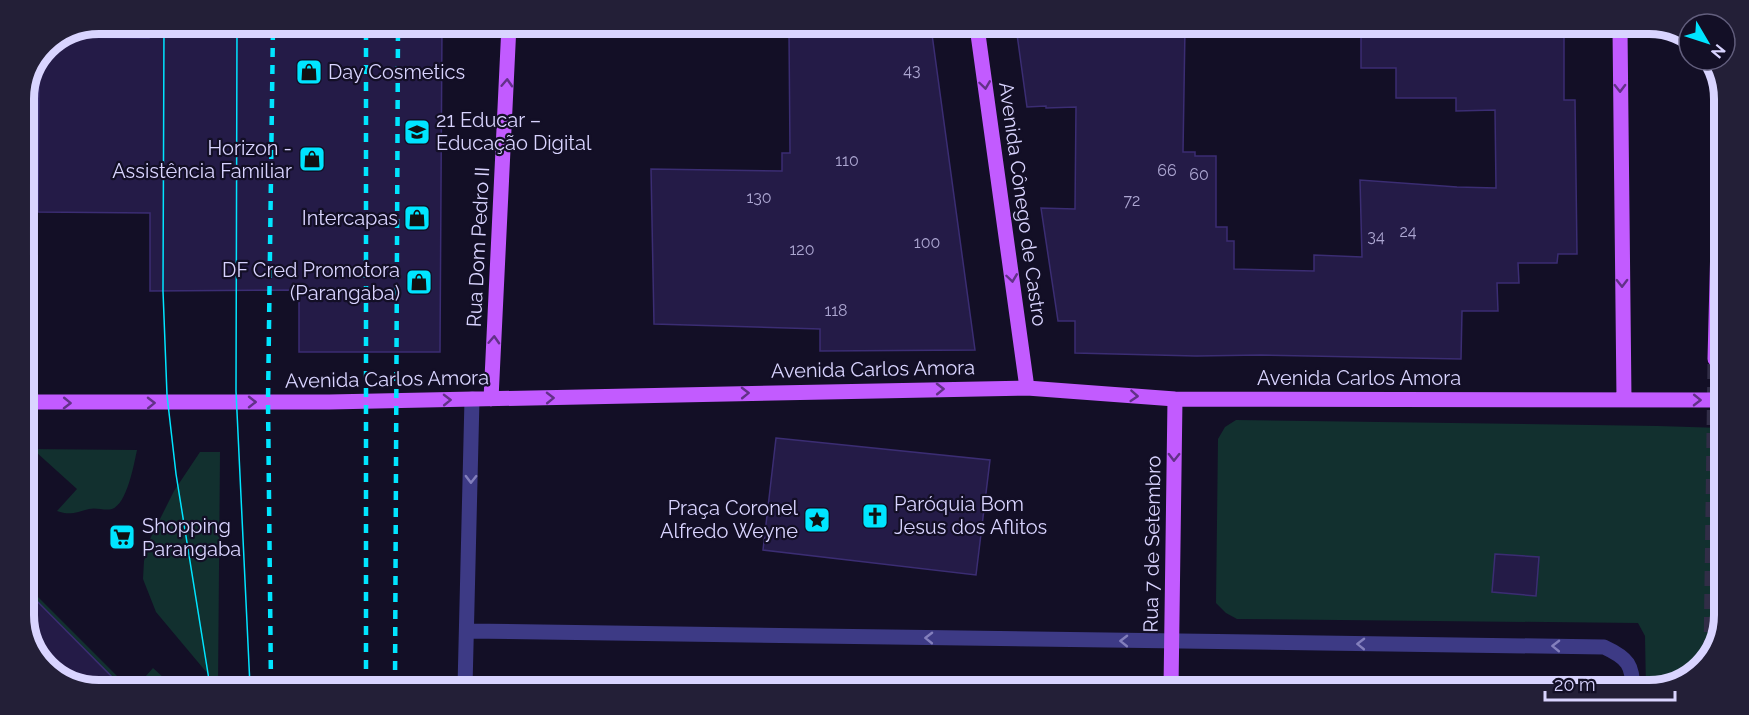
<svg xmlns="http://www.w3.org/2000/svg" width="1749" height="715" viewBox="0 0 1749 715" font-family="Raleway,sans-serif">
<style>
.green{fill:#12302f}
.building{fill:#241b47;stroke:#3b2d73;stroke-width:1.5}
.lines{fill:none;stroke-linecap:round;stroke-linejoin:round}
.major-tunnel{stroke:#312d47;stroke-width:15;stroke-dasharray:15 8;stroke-linecap:butt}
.minor{stroke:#3d3a85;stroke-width:15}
.major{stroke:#c25bff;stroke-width:15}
.tram{stroke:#00e5ff;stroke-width:1.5}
.rail{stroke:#00e5ff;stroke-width:4.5;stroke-dasharray:9 8;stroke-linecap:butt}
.oneway{stroke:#623188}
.oneway2{stroke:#837fbc}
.labels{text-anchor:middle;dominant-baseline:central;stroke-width:4.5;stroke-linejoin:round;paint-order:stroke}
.number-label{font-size:16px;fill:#aca6d1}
.poi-label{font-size:20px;fill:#d9d4ff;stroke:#130f26;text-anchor:start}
.street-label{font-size:20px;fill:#d9d4ff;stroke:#130f26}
.rim{fill:none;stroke:#d9d4ff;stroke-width:8}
</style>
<rect width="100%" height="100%" fill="#130f26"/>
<!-- green -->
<path class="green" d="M1236 420 1658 426 1722 428 1719 644 1692 678 1654 690H1646L1645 636 1638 623 1237 619 1226 613 1216 603 1218 439 1225 427Z
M24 449 137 450C134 464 127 504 112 509 105 511 96 507 89 509 77 512 70 516 57 511L77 489 36 452 24 465Z
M200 452H220L218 686 156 612 143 579 144 561 150 539 174 491Z
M24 583 127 686H121L24 588Z
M153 668 164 678 167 686H137Z"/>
<!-- building -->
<path class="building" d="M149 24 442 25 440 352H299V290L150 291V213L38 212 39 62 46 46 67 37 149 38Z
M858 27H931L975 350 820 351V329L654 324 651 169 782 171V153H790L789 32 857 31Z
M1016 27 1185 28 1183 152H1195V156H1216V227H1227V241H1234V269L1314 271V255L1362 257 1360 180 1457 187 1496 188 1495 110 1456 111V98H1396V68H1361V28L1564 29V100H1575L1577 254H1558L1557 263H1518L1519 283H1497L1498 311H1462L1461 359 1261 355 1196 356 1075 353V321H1058L1041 208 1075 209 1076 107 1046 108V106L1027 107Z
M776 438 990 460 976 575 763 550Z
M1495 554 1539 557 1536 596 1492 592Z
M24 588 121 686 71 685 39 661 24 621Z"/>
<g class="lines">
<!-- major-tunnel -->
<path class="major-tunnel" d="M1711 655 1715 359"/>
<!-- minor -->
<path class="minor" d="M467 631 1604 647C1628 658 1633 665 1633 691
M465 687 472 399"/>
<!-- major -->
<path class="major" d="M977 27 1027 388
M1620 29 1624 399
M1715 359 1722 86
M491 399 509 25
M24 402H329L1027 388 1175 399 1722 400
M1171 689 1175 399"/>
<!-- tram -->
<path class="tram" d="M164 24 163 291 167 395 176 474 210 686
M237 24 236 391 250 686"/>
<!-- rail -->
<path class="rail" d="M271 686 268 402 273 25
M366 686V25
M395 687 398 25"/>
</g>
<!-- one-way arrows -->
<defs><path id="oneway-chevron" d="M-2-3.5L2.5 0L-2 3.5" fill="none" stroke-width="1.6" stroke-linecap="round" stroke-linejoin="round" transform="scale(1.5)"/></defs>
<g class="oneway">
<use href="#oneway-chevron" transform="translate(507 83) rotate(-87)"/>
<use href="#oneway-chevron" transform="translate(985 85) rotate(82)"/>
<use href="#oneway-chevron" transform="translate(1620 88) rotate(89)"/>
<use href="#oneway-chevron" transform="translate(1012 278) rotate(82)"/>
<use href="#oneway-chevron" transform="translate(1622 283) rotate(89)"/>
<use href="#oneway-chevron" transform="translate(494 340) rotate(-87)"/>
<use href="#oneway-chevron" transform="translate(940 389) rotate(-1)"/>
<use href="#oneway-chevron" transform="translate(745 393) rotate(-1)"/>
<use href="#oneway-chevron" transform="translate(1134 396) rotate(4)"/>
<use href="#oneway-chevron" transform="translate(550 398) rotate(-1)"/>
<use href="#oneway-chevron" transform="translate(447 400) rotate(-1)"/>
<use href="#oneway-chevron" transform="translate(1697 400) rotate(1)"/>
<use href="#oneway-chevron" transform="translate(252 402)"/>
<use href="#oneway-chevron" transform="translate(67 403) rotate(1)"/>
<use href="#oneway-chevron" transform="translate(151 403) rotate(-1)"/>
<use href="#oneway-chevron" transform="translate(1174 457) rotate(91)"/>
</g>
<g class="oneway2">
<use href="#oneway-chevron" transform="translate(471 479) rotate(91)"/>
<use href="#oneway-chevron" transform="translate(929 638) rotate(-179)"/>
<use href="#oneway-chevron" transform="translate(1124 641) rotate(-179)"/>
<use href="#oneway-chevron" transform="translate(1361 644) rotate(-179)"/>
<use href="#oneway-chevron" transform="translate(1556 646) rotate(-179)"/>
</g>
<!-- icons -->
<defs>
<symbol id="shop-square" viewBox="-11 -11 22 22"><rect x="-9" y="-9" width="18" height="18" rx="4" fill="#00e5ff" stroke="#130f26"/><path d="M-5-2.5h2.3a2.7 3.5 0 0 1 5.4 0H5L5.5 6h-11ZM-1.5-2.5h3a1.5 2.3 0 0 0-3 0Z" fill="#111"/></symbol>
<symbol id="university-square" viewBox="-11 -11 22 22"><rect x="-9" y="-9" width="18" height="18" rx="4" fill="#00e5ff" stroke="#130f26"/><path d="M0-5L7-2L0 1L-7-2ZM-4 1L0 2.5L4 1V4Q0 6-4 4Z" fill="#111"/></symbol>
<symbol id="church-square" viewBox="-11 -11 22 22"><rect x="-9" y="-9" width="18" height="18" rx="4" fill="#00e5ff" stroke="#130f26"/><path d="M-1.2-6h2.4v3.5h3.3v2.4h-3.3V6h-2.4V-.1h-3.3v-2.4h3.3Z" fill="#111"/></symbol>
<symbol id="sight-square" viewBox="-11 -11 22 22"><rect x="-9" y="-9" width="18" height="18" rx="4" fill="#00e5ff" stroke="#130f26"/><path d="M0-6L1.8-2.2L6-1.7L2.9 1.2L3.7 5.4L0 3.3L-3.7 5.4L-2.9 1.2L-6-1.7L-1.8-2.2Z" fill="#111"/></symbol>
<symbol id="supermarket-square" viewBox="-11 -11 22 22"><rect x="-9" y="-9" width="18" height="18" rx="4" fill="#00e5ff" stroke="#130f26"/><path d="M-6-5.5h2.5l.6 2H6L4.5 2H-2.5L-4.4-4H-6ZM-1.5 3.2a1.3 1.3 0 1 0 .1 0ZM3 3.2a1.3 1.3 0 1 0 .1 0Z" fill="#111"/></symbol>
</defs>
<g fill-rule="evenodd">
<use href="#shop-square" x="294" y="57" width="30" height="30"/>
<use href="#university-square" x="402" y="117" width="30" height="30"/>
<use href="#shop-square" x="297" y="144" width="30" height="30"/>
<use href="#shop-square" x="402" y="203" width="30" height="30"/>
<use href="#shop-square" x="404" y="267" width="30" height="30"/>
<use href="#church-square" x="860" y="501" width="30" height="30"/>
<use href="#sight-square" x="802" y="505" width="30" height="30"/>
<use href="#supermarket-square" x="107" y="522" width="30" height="30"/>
</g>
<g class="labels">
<!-- number labels -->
<g class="number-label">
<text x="912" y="70">43</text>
<text x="847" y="160">110</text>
<text x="1167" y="170">66</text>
<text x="1199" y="174">60</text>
<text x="759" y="197">130</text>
<text x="1132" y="200">72</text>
<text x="1408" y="231">24</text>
<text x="1376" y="236">34</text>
<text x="927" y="242">100</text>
<text x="802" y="249">120</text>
<text x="836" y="310">118</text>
</g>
<!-- poi labels -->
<g class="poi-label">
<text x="328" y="72">Day Cosmetics</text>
<text x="436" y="120">21 Educar –<tspan x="436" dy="23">Educação Digital</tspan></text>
<text x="292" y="148" text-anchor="end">Horizon -<tspan x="292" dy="23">Assistência Familiar</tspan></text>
<text x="398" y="218" text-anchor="end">Intercapas</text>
<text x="400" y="270" text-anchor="end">DF Cred Promotora<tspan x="400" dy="23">(Parangaba)</tspan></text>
<text x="894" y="504">Paróquia Bom<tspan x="894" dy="23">Jesus dos Aflitos</tspan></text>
<text x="798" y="508" text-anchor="end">Praça Coronel<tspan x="798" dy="23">Alfredo Weyne</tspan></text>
<text x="142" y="526">Shopping<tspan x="142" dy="23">Parangaba</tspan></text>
</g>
<!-- street labels -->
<g class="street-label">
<text transform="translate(1023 204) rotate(82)">Avenida Cônego de Castro</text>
<text transform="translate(478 247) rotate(-87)">Rua Dom Pedro II</text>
<text transform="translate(873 369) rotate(-1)">Avenida Carlos Amora</text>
<text x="1359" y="378">Avenida Carlos Amora</text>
<text transform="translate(387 379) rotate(-1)">Avenida Carlos Amora</text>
<text transform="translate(1152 544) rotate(-89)">Rua 7 de Setembro</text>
</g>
</g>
<!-- crop -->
<path d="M0 0H1749V715H0ZM99 34H1649A65 65 0 0 1 1714 99V615A65 65 0 0 1 1649 680H99A65 65 0 0 1 34 615V99A65 65 0 0 1 99 34Z" fill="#231f37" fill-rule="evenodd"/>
<path class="rim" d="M99 34H1649A65 65 0 0 1 1714 99V615A65 65 0 0 1 1649 680H99A65 65 0 0 1 34 615V99A65 65 0 0 1 99 34Z"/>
<!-- north arrow -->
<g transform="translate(1707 42) rotate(129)"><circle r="28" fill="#130f26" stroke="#625e7d" stroke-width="1.5"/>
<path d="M0-4.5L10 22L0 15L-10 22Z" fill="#00e5ff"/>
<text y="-9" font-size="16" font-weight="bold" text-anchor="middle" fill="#d9d4ff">N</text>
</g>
<!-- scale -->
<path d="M1545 691v9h130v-9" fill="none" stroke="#d9d4ff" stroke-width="3"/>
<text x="1554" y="691" font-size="18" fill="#d9d4ff" stroke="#130f26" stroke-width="4.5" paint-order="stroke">20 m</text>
</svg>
